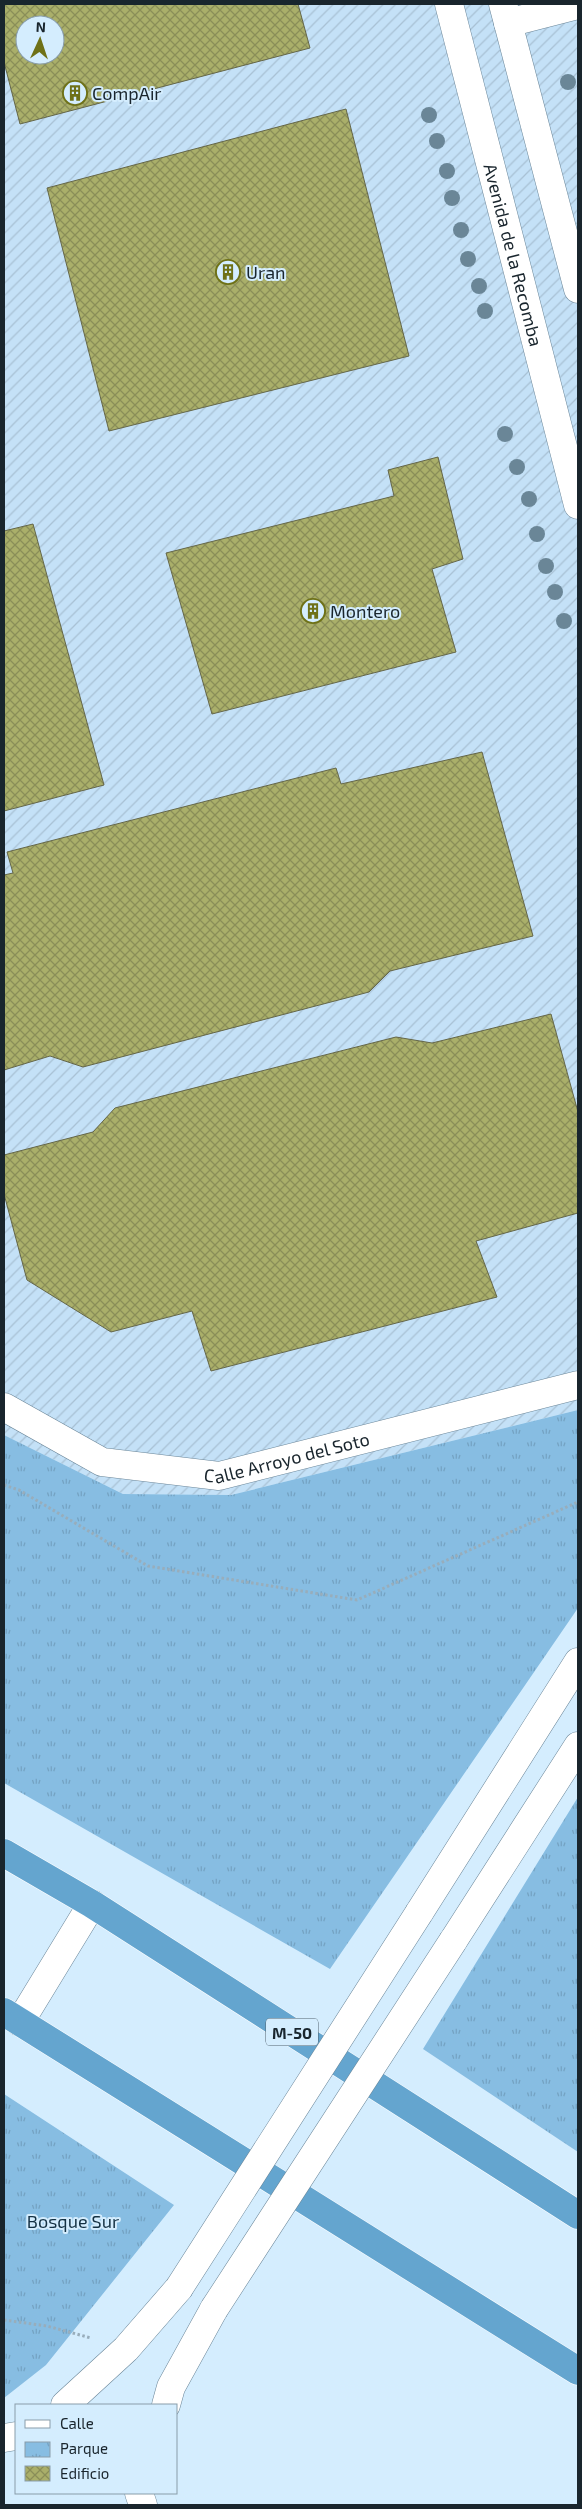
<svg xmlns="http://www.w3.org/2000/svg" width="582" height="2509" viewBox="0 0 582 2509" font-family="'Exo 2',sans-serif">
<style>
.industrial{fill:url(#industrial-furrows);fill-rule:evenodd}
.park{fill:url(#park-tufts)}
.building{fill:url(#building-cross-hatch);stroke:#646649;fill-rule:evenodd}
.lines{fill:none;stroke-linecap:round;stroke-linejoin:round}
.minor-casing{stroke:#6a8699;stroke-width:29}
.highway-casing{stroke:#fff;stroke-width:29}
.path{stroke:#98adbb;stroke-width:3;stroke-dasharray:2.5 2.5;stroke-linecap:butt}
.minor{stroke:#fff;stroke-width:28}
.highway{stroke:#64a5cf;stroke-width:28}
.minor-bridge-casing{stroke:#6a8699;stroke-width:29;stroke-linecap:butt}
.minor-bridge{stroke:#fff;stroke-width:28}
.tree{fill:#6a8697}
.labels{text-anchor:middle;dominant-baseline:central;stroke-width:4;stroke-linejoin:round;paint-order:stroke}
.shield{fill:#d4edfe;stroke:#51616c;stroke-width:1}
.shield-label{font-size:16px;font-weight:bold;fill:#19252d}
.poi-label{font-size:18px;fill:#19252d;stroke:#d4edfe;text-anchor:start}
.street-label{font-size:18px;fill:#19252d;stroke:#d4edfe}
.park-label{font-size:18px;fill:#143143;stroke:#d4edfe}
</style>
<defs>
<pattern id="industrial-furrows" width="10" height="10" patternUnits="userSpaceOnUse" patternTransform="scale(1.25)"><rect width="10" height="10" fill="#c4e1f7"/><path d="M-1 1l2-2M0 10L10 0M9 11l2-2" fill="none" stroke="#a8c1d4"/></pattern>
<pattern id="park-tufts" width="24" height="20" patternUnits="userSpaceOnUse" patternTransform="scale(1.25)"><rect width="24" height="20" fill="#87bde2"/><path d="M3 7l-1-3M5 7V3M7 7l1-3M15 17l-1-3M17 17v-4M19 17l1-3" fill="none" stroke="#74a2c2"/></pattern>
<pattern id="building-cross-hatch" width="8" height="8" patternUnits="userSpaceOnUse" patternTransform="scale(1.25)"><rect width="8" height="8" fill="#aaaf6a"/><path d="M0 0l8 8M0 8l8-8" fill="none" stroke="#8a8e58"/></pattern>
</defs>
<rect width="100%" height="100%" fill="#d4edfe"/>
<!-- industrial -->
<path class="industrial" d="M4 4H578V1410L231 1495 123 1494 4 1435ZM25 25H55V55H25Z"/>
<!-- park -->
<path class="park" d="M578 1410V1608L330 1969 4 1783V1435L123 1494 231 1495Z
M578 1797V2152L423 2049Z
M4 2094 174 2205 46 2365 4 2398Z"/>
<!-- building -->
<path class="building" d="M4 4H298L310 48 20 124 4 62ZM25 25H55V55H25Z
M346 109 409 356 109 431 47 188Z
M438 457 463 559 432 569 456 652 212 714 166 553 394 496 388 470Z
M33 524 104 785 4 811V531Z
M482 752 533 936 390 971 369 992 83 1067 50 1056 4 1070V875L13 873 7 852 336 768 341 784Z
M551 1014 578 1112V1213L476 1241 497 1297 211 1371 192 1311 111 1332 27 1280 4 1194V1155L93 1132 115 1108 396 1037 432 1043Z"/>
<g class="lines">
<defs>
<g id="minor">
<path id="s1" d="M449 4 578 505"/>
<path d="M503 4 578 289"/>
<path d="M508 23 578 5"/>
<path id="s2" d="M4 1407 102 1462 219 1476 578 1385"/>
<path d="M419 1913 578 1662"/>
<path d="M453 1941 578 1746"/>
<path d="M20 2022 92 1904"/>
<path d="M65 2405 126 2349 179 2288"/>
<path d="M166 2405 171 2387 214 2309"/>
<path d="M4 2438 16 2436"/>
<path d="M139 2493 143 2505"/>
</g>
<path id="highway" d="M4 1853 92 1904 578 2215
M4 2012 578 2371"/>
</defs>
<!-- minor casing -->
<use href="#minor" class="minor-casing"/>
<!-- highway casing -->
<use href="#highway" class="highway-casing"/>
<!-- path -->
<path class="path" d="M4 1485 19 1490 148 1566 357 1600 578 1502
M4 2320 47 2326 91 2338"/>
<!-- minor -->
<use href="#minor" class="minor"/>
<!-- highway -->
<use href="#highway" class="highway"/>
<defs>
<path id="minor-bridge" d="M179 2288 419 1913
M214 2309 453 1941"/>
</defs>
<!-- minor-bridge casing -->
<use href="#minor-bridge" class="minor-bridge-casing"/>
<!-- minor-bridge -->
<use href="#minor-bridge" class="minor-bridge"/>
</g>
<!-- trees -->
<g class="tree">
<circle cx="568" cy="82" r="8"/>
<circle cx="429" cy="115" r="8"/>
<circle cx="437" cy="141" r="8"/>
<circle cx="447" cy="171" r="8"/>
<circle cx="452" cy="198" r="8"/>
<circle cx="461" cy="230" r="8"/>
<circle cx="468" cy="259" r="8"/>
<circle cx="479" cy="286" r="8"/>
<circle cx="485" cy="311" r="8"/>
<circle cx="505" cy="434" r="8"/>
<circle cx="517" cy="467" r="8"/>
<circle cx="529" cy="499" r="8"/>
<circle cx="537" cy="534" r="8"/>
<circle cx="546" cy="566" r="8"/>
<circle cx="555" cy="592" r="8"/>
<circle cx="564" cy="621" r="8"/>
</g>
<!-- icons -->
<defs>
<symbol id="building-ring" viewBox="-11 -11 22 22"><circle r="9.5" fill="#d4edfe" stroke="#6e7117" stroke-width="1.5"/><path d="M-4-6H4V6H1V3H-1V6H-4ZM-2.5-4.3h1.7v1.8h-1.7ZM.8-4.3h1.7v1.8H.8ZM-2.5-1h1.7V.8h-1.7ZM.8-1h1.7V.8H.8Z" fill="#6e7117"/></symbol>
</defs>
<g fill-rule="evenodd">
<use href="#building-ring" x="61" y="79" width="28" height="28"/>
<use href="#building-ring" x="214" y="258" width="28" height="28"/>
<use href="#building-ring" x="299" y="597" width="28" height="28"/>
</g>
<g class="labels">
<!-- shield labels -->
<rect class="shield" x="266" y="2018.5" width="52" height="27" rx="4"/>
<g class="shield-label">
<text x="292" y="2032">M-50</text>
</g>
<!-- poi labels -->
<g class="poi-label">
<text x="92" y="93">CompAir</text>
<text x="246" y="272">Uran</text>
<text x="330" y="611">Montero</text>
</g>
<!-- street labels -->
<g class="street-label">
<text stroke="none"><textPath href="#s1" startOffset="259">Avenida de la Recomba</textPath></text>
<text stroke="none"><textPath href="#s2" startOffset="300">Calle Arroyo del Soto</textPath></text>
</g>
<!-- park labels -->
<g class="park-label">
<text x="73" y="2221">Bosque Sur</text>
</g>
</g>
<!-- border -->
<rect width="582" height="2509" fill="none" stroke="#19252d" stroke-width="10"/>
<!-- legend -->
<rect x="15" y="2404" width="162" height="90" fill="#d4edfe" stroke="#899daa"/>
<rect x="25" y="2420" width="25" height="8" fill="#ffffff" stroke="#899daa"/>
<text x="60" y="2429" font-size="15" fill="#19252d">Calle</text>
<rect x="25" y="2442" width="25" height="15" fill="url(#park-tufts)" stroke="#899daa"/>
<text x="60" y="2454" font-size="15" fill="#19252d">Parque</text>
<rect x="25" y="2466" width="25" height="15" fill="url(#building-cross-hatch)" stroke="#899daa"/>
<text x="60" y="2479" font-size="15" fill="#19252d">Edificio</text>
<!-- north arrow -->
<g transform="translate(40 40) rotate(3)"><circle r="24" fill="#d4edfe" stroke="#899daa"/>
<path d="M0-4L9 19L0 12L-9 19Z" fill="#6e7117"/>
<text y="-8" font-size="14" font-weight="bold" text-anchor="middle" fill="#19252d">N</text>
</g>
</svg>
